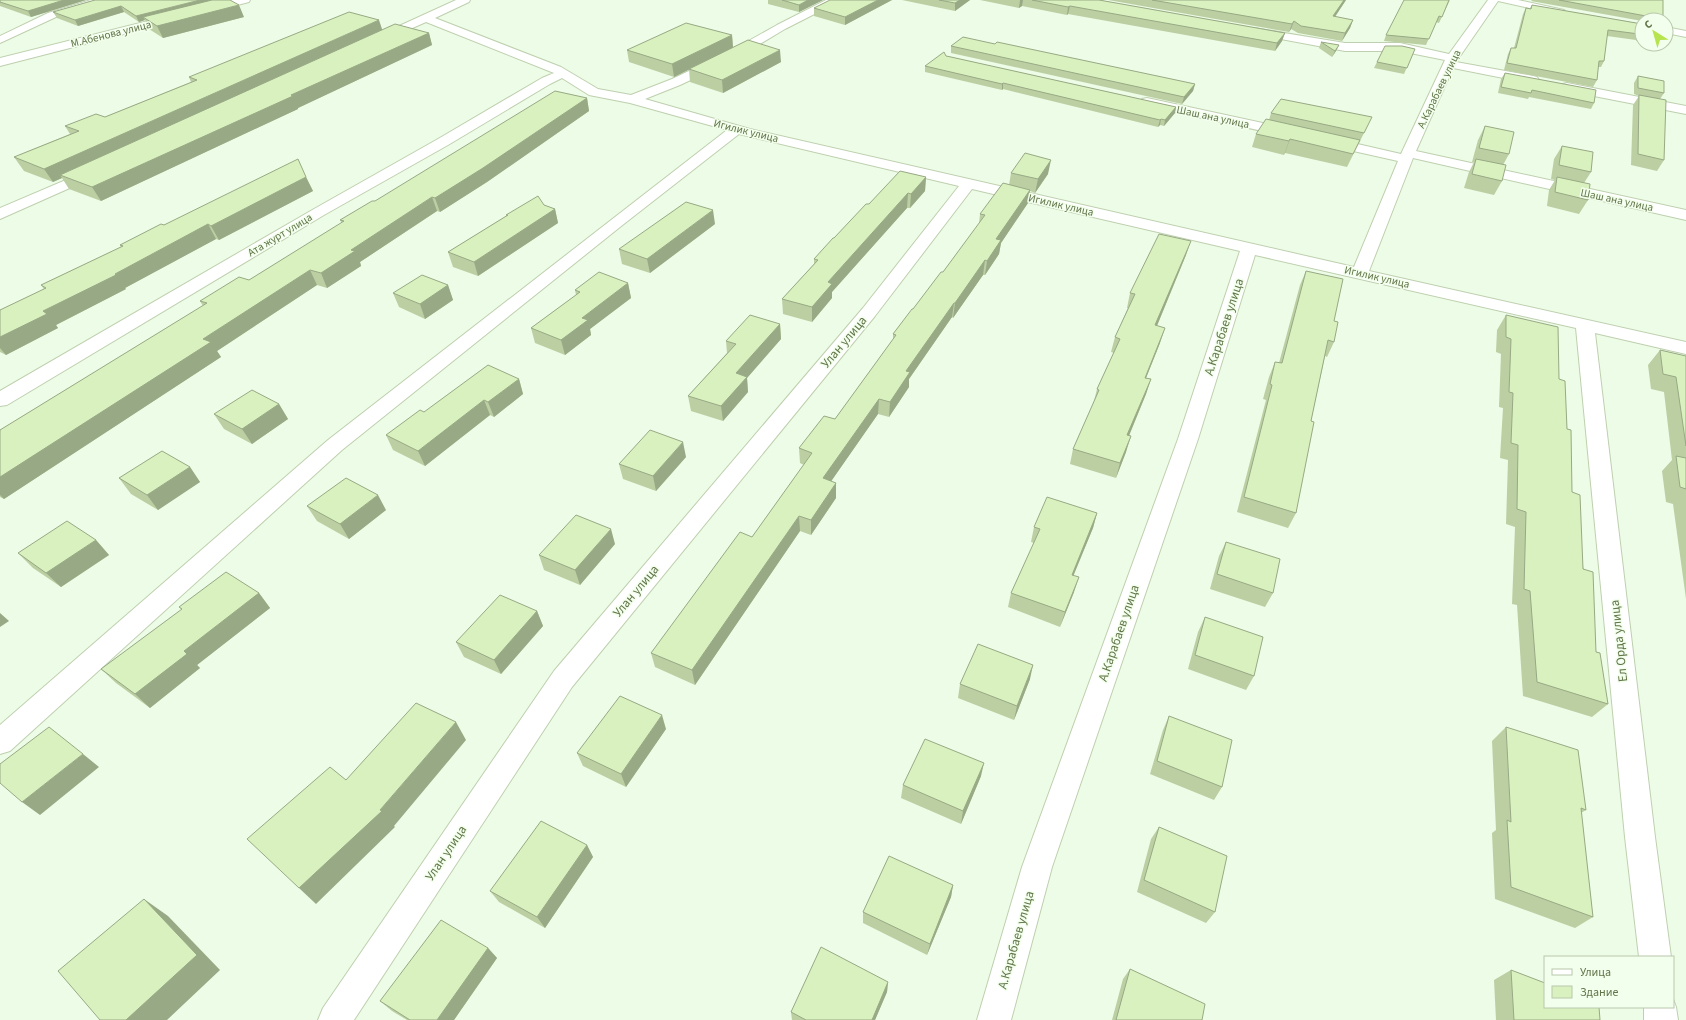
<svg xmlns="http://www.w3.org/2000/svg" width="1686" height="1020" viewBox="0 0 1686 1020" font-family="'Source Sans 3',sans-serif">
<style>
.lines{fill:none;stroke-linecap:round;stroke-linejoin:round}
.minor-casing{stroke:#bed0af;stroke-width:2}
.minor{fill:#fff;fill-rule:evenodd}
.wall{fill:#bbcfa3}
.shaded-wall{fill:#98a985}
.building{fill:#d9f1be;stroke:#98a985}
.labels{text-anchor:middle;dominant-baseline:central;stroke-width:3;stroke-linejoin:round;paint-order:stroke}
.far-street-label{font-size:11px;fill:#63754b;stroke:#f2ffec}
.street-label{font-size:13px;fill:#63754b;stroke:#f2ffec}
</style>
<rect width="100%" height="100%" fill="#edfce6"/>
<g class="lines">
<defs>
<path id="minor" d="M91 0H107L106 2 56 17 0 43V36L48 13Z
M232 0H250L249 2 0 66V58Z
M456 0H470L469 2 435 18 561 67 598 89 631 95 672 79 727 53 777 25 826 0H839L838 2 785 29 735 59 680 85 645 99 750 129 1354 267 1398 161 1322 144 1320 141 1322 138 1327 137 1401 154 1445 60 1400 51H1345L1254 34 1250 33 1248 31 1250 29 1254 28 1345 43H1400L1449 54 1488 0H1518L1564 10 1566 12 1560 15 1498 1 1456 62 1533 76 1537 77 1539 80 1537 83 1533 84 1453 68 1416 151 1686 210V220L1413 158 1369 271 1686 342V354L1595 333 1655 837 1671 957H1639L1625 837 1576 328 1255 255 1198 439 1052 867 1011 1020H977L1022 867 1178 439 1240 251 972 189 875 316 572 687 354 1020H318L323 1008 554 671 863 308 959 186 739 134 620 227 342 450 10 751 0 754V725L328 440 727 130 630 103 589 95 562 78 550 84 448 145 324 215 7 405 0 406V391L314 209 438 139 542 78 554 73 426 22 383 41H375L373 39 375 37Z
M1666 27 1686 31V37L1666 33Z
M1567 83 1686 106V114L1563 90 1561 87 1563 84Z
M1147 98 1290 129 1295 130 1297 133 1295 136 1290 137 1142 105 1140 102 1142 99Z
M94 168 99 169 101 172 99 175 0 219V208Z
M1673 999 1676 1007 1678 1020H1644V1007H1673Z"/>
</defs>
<!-- minor casing -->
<use href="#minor" class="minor-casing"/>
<!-- minor -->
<use href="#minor" class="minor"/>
</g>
<!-- wall -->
<path class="wall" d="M0 0H86L31 17 0 6Z
M95 0 244 17 163 38 149 29 145 20 139 22 124 12 78 26 57 18 53 12Z
M768 0H823L799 12 768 4Z
M892 0 845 25 814 16V8Z
M902 0H970L955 11Z
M980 0H1099L1285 33 1282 41 1275 51 1068 14 1067 15 1022 6 1019 8Z
M1108 0H1346L1335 17 1353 20 1350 28 1342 41 1298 33 1291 29 1289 32Z
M1450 0 1439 23 1436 22 1426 45 1384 41 1386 35Z
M1532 0H1663V20H1642V21L1531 1Z
M1532 5 1642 24V42L1636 41V40L1607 36 1604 61 1601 67H1598L1597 80 1593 87 1504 70 1508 54 1511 48H1514L1523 14 1526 8H1530Z
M382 30 429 33 432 45 298 108V109L101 201 69 189 62 178 53 182 24 171 14 157 70 134 65 126 105 117 191 82 189 77Z
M732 35 733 47 781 62 723 93 690 82 689 69 674 77 629 62 627 50Z
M1321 42 1339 45 1336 51 1332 57 1319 48Z
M995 44 1195 84 1193 91 1182 104 951 53V46Z
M1651 44H1661L1660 45Z
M1415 49 1404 74 1374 68 1377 62Z
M946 56 951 57 1176 107 1175 113 1164 126 1160 125 1158 127 1003 89 1002 90 925 72V66Z
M1505 73 1594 103 1591 109 1529 97 1528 99 1498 93 1501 79Z
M1638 76 1664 93 1660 99 1664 160 1657 171 1631 165 1633 105 1639 96 1634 94V83Z
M587 98 589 111 487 182 440 212 437 211 360 262 361 266 327 288 317 285 217 351 221 357 4 499 0 497V430L203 306 200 301 249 280 342 223 340 220 375 201Z
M1271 113 1367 127 1347 167 1285 153 1284 155 1252 147 1256 134 1269 120Z
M1485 126 1509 154 1503 165 1502 181 1494 195 1464 188 1469 172 1474 162H1472L1478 140Z
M1562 146 1591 172 1584 183 1588 200 1579 214 1547 206 1549 190 1555 180 1551 179 1554 159Z
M1011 173 1048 174 1035 193 1030 191 1028 203 1001 243 999 254 985 275H983L953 318 952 317 909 379V387L889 417 878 414 831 481 836 483V498L811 535 800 531 695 685 655 667 651 653 752 537 804 465 800 463 799 448 835 419 893 340V334L943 272 979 224 980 214 1009 185Z
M306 177 313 191 219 240 216 239 125 288 126 289 56 325 58 328 6 355 0 352V310L44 289 41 285 121 247 120 245 164 225Z
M926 177 925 191 910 208H907L832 292V298L812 322 783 314 782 299 814 264V259L834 238 869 204Z
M544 205 555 209 558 223 478 276 453 267 448 252 506 216V215Z
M715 224 650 273 622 264 619 249Z
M1186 255 1157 326 1160 343 1146 378 1151 379 1146 394 1129 436 1126 452 1116 478 1070 464 1073 449 1093 405 1097 389 1114 353 1111 352 1115 337 1128 308H1127L1130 293Z
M1306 271 1334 321V342L1327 357 1325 356 1311 421 1296 513 1288 528 1237 512 1266 400 1263 399 1269 377 1275 362 1279 363 1300 285Z
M628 283 631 298 590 329 591 335 565 355 535 343 531 328 576 295 575 290Z
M448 285 453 300 425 319 399 307 393 293Z
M1506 315 1559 379 1567 429 1572 492 1596 652 1608 704 1592 717 1523 696 1517 605 1512 604 1515 527 1506 524 1508 460 1500 458 1503 408 1499 407 1501 354 1496 352 1497 330Z
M780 324 781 339 747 378 748 392 723 421 691 411 688 396 727 353 726 341Z
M1660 350 1686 356V599L1673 504 1666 502 1662 471 1672 460 1664 392 1651 389 1648 365Z
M519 379 523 394 494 417 490 415 425 466 393 450 386 435 424 412Z
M279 404 288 419 252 444 224 429 214 414Z
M686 457 656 491 623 479 619 464Z
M190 467 200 482 158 510 131 494 119 478Z
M307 506 386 510 349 539 317 521Z
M1097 513 1093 528 1073 575 1074 592 1060 627 1008 607 1011 593 1034 543 1031 542 1034 527Z
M96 540 109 555 61 587 33 568 18 553Z
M1226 542 1273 593 1265 607 1210 589 1219 556Z
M615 544 580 585 544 570 539 555Z
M259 593 270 608 197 665 200 668 150 708 116 683 101 669 182 610 179 607Z
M537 611 543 626 501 674 464 657 456 642Z
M1205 617 1254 676 1246 690 1188 669 1198 632Z
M1030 679 1014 720 958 698 960 684Z
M1169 716 1222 787 1214 800 1150 774 1163 730Z
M1506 727 1586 810 1581 813 1593 917 1575 928 1495 899 1492 833 1496 830 1492 741Z
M666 729 626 787 583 766 577 753Z
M981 776 961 824 901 798 903 785Z
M1159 827 1215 912 1206 923 1137 892 1151 839Z
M587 845 593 857 545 928 499 902 490 891Z
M953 885 951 897 927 955 863 923V912Z
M488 948 497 958 454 1020H407L392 1011 380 1001Z
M1130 969 1202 1020H1112L1123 979Z
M1511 970 1600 1020H1496L1494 980Z
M888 982 887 992 875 1020H792L791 1012Z"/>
<!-- shaded-wall -->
<path class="shaded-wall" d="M64 0H86L31 17 28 11Z
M200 0H216L143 17 145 20 139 22 136 16Z
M808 0H823L799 12V5Z
M878 0H892L845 25V17Z
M960 0H970L955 11V3Z
M1020 0H1023L1022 6 1019 8Z
M1344 0H1346L1330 24 1333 16Z
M239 5 244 17 163 38 157 26Z
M121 6 124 12 78 26 75 20Z
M1070 6 1068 14 1067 15 1068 7Z
M379 20 383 32 60 175 62 178 53 182 44 169Z
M1353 20 1350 28 1342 41 1345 33Z
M1294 21 1291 29 1289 32 1292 24Z
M429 33 432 45 298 108V109L101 201 92 187 291 95Z
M1285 33 1282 41 1275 51 1277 43Z
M732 35 733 48 674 77 672 64Z
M1339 45 1336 51 1332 57 1335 51Z
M780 50 781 62 723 93 722 80Z
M1003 83V89L1002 90V84Z
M1195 84 1193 91 1182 104 1184 97Z
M587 98 589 111 487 182 440 212 435 198Z
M1176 107 1175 113 1164 126 1165 120Z
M1161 119 1160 125 1158 127 1160 120Z
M1290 139 1285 153 1284 155 1289 141Z
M1051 160 1048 174 1035 193 1038 179Z
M306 177 313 191 219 240 211 226Z
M926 177 925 191 910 208 911 194Z
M1030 190 1028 203 1001 243 999 254 985 275 987 261 996 239Z
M908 193 907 208 832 292V298L812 322V307L828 282Z
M432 197 437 211 360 262 361 266 327 288 321 273 351 250Z
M555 209 558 223 478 276 474 262Z
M713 210 715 224 650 273 647 259Z
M208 224 216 239 125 288 126 289 56 325 58 328 6 355 0 348V337L43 311 115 274Z
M1191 241 1186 255 1151 340 1155 325Z
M985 260 983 275 953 318 955 303Z
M310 270 317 285 217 351 221 357 4 499 0 495V477L203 339Z
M628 283 631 298 590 329 591 335 565 355 561 340 582 318Z
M448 285 453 300 425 319 420 304Z
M954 303 952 317 909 379V387L889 417 890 402 906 371Z
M780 324 781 339 747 378 748 392 723 421 721 406 736 373Z
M1165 328 1160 343 1140 393 1145 378Z
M519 379 523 394 494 417 488 402Z
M1151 379 1146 394 1123 450 1127 435Z
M879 399 878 414 823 493V478Z
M484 400 490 415 425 466 418 451Z
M279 404 288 419 252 444 242 429Z
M1131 436 1126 452 1116 478 1120 463Z
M683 442 686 457 656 491 653 476Z
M190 467 200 482 158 510 147 495Z
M836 483V498L811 535V520Z
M378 495 386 510 349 539 340 524Z
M1097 513 1093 528 1068 589 1072 575Z
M799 516 800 531 695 685 692 670Z
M611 529 615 544 580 585 575 570Z
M96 540 109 555 61 587 46 573Z
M1079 577 1074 592 1060 627 1065 612Z
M259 593 270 608 197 665 200 668 150 708 135 694 184 651Z
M537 611 543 626 501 674 494 660Z
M0 613 9 621 0 627Z
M1033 665 1030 679 1014 720 1017 706Z
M662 715 666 729 626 787 621 774Z
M456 722 466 740 394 826 395 827 316 904 299 888 380 810Z
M83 754 99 767 40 815 22 802Z
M984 763 981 776 961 824 963 811Z
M587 845 593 857 545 928 537 917Z
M953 885 951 897 927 955 930 944Z
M144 899 168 916 220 970 167 1020H126Z
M488 948 497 958 454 1020H437Z
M888 982 887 992 875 1020H872Z"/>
<!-- building -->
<path class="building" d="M0 0H64L28 11 0 2Z
M95 0H200L136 16 121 6 75 20 53 12Z
M212 0H230L239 5 157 26 143 17Z
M782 0H808L799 5Z
M830 0H878L845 17 814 8Z
M939 0H960L955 3Z
M1032 0H1099L1285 33 1277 43 1070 6 1068 7Z
M1152 0H1344L1333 16 1353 20 1345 33 1301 26 1294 21 1292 24Z
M1404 0H1449L1442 17 1439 16 1429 39 1386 35Z
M1559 0H1663V20H1647L1646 16Z
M1532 5 1642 24V36L1639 35V34L1608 30 1604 61H1599L1597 80 1507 63 1511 48H1516L1526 8 1531 9Z
M349 12 379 20 44 169 14 157 79 131 65 126 96 114 105 117 197 80 189 77Z
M686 23 732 35 672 64 627 50Z
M395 24 429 33 291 95 293 96 92 187 60 175Z
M963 37 995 44 997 42 1195 84 1184 97 951 46Z
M748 40 780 50 722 80 689 69Z
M1321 42 1339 45 1335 51Z
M1385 46H1402L1415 49 1407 68 1377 62Z
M944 52 946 56 951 57 1176 107 1165 120 1161 119 1160 120 1003 83 1002 84 925 66Z
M1505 73 1596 90 1594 103 1532 90 1531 93 1501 87Z
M1638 76 1664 81V93L1638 88Z
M555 91 587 98 483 168 435 198 432 197 351 250 355 251 321 273 310 270 203 339 211 342 0 477V430L207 303 200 301 239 277 249 280 344 221 340 220 372 201H375Z
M1639 95 1666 100 1664 160 1638 154Z
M1281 99 1372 117 1364 133 1271 113Z
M1266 119 1360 140 1353 154 1290 139 1289 141 1256 134Z
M1485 126 1514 132 1509 154 1479 148Z
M1562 146 1593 152 1591 172 1559 165Z
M1025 153 1051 160 1038 179 1011 173Z
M298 159 306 177 211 226 208 224 115 274 116 275 43 311 47 314 0 337V310L46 288 41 285 123 246 120 245 161 224 164 225Z
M1476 159 1506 165 1502 181 1472 174Z
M900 171 926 177 911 194 908 193 828 282 832 284 812 307 782 299 818 260 814 259 833 238H834L866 204H869Z
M1557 177 1590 184 1588 200 1555 192Z
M1003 183 1030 190 996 239 1001 240 987 261 985 260 955 303H954L906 371 910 372 890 402 879 399 823 478 836 483 811 520 799 516 692 670 651 653 740 532 752 537 812 453 799 448 824 416 835 419 896 335 893 334 912 309H913L941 272H943L985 215 980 214Z
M538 196 544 205 555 209 474 262 448 252 508 215H506Z
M686 202 713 210 647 259 619 249Z
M1159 234 1191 241 1155 325 1165 328 1145 378 1151 379 1127 435 1131 436 1120 463 1073 449 1099 390 1097 389 1120 339 1115 337 1135 294 1130 293Z
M1306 271 1343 279 1334 321 1338 322 1334 342 1328 340 1311 421 1314 422 1296 513 1244 497 1272 385 1270 384 1275 362 1282 363Z
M599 272 628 283 582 318 588 320 561 340 531 328 580 292 575 290Z
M422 275 448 285 420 304 393 293Z
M750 315 780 324 736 373 747 377 721 406 688 396 736 344 726 341Z
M1506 315 1558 327 1559 379 1565 381 1567 429 1571 430 1572 492 1580 495 1583 569 1593 572 1596 652 1600 653 1608 704 1537 682 1530 591 1524 589 1526 512 1517 509 1518 445 1511 443 1513 393 1509 392 1511 339 1506 337Z
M1660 350 1686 356V446L1676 377 1663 374Z
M488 365 519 379 488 402 484 400 418 451 386 435 420 410 424 412Z
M252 390 279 404 242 429 214 414Z
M650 430 683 442 653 476 619 464Z
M162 451 190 467 147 495 119 478Z
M1676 456 1686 458V489L1680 487Z
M346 478 378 495 340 524 307 506Z
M1047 497 1097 513 1072 575 1079 577 1065 612 1011 593 1040 529 1034 527Z
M576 515 611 529 575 570 539 555Z
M67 521 96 540 46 573 18 553Z
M1226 542 1280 559 1273 593 1217 574Z
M226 572 259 593 184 651 187 654 135 694 101 669 182 609 179 607Z
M500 595 537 611 494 660 456 642Z
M1205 617 1263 637 1254 676 1195 655Z
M978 644 1033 665 1017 706 960 684Z
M620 696 662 715 621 774 577 753Z
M416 703 456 722 380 810 382 811 299 888 247 839 330 767 346 780Z
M1169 716 1232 740 1222 787 1157 761Z
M49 727 83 754 22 802 0 783V764Z
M1506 727 1578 750 1586 810 1581 808 1593 917 1511 887 1507 820 1511 822Z
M925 739 984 763 963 811 903 785Z
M541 821 587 845 537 917 490 891Z
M1159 827 1227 856 1215 912 1144 880Z
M889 856 953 885 930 944 863 912Z
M144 899 197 955 126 1020H100L58 971Z
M441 920 488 948 437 1020H410L380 1001Z
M821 947 888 982 872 1020H806L791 1012Z
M1130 969 1205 1004 1202 1020H1116Z
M1511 970 1545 983V1007H1599L1600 1020H1514Z"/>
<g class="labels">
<!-- far-street labels -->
<g class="far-street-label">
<text transform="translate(111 34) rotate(-14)">М.Абенова улица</text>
<text transform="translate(1439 89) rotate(-64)">А.Карабаев улица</text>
<text transform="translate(1213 117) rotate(12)">Шаш ана улица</text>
<text transform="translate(746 131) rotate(14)">Игилик улица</text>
<text transform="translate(1617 200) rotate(12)">Шаш ана улица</text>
<text transform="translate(1061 205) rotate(13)">Игилик улица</text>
<text transform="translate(280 235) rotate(-31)">Ата журт улица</text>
<text transform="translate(1377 277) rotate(13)">Игилик улица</text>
</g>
<!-- street labels -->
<g class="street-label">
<text transform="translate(1224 327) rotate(-72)">А.Карабаев улица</text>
<text transform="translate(844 342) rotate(-50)">Улан улица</text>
<text transform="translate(636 591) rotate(-50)">Улан улица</text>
<text transform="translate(1119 633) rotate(-71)">А.Карабаев улица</text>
<text transform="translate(1619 641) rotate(-96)">Ел Орда улица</text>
<text transform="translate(446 853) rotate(-56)">Улан улица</text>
<text transform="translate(1016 940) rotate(-74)">А.Карабаев улица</text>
</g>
</g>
<!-- legend -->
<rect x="1544" y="956" width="130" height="52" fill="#f2ffec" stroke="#b9c8ac"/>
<rect x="1552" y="969" width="20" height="6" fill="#ffffff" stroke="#b9c8ac"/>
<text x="1580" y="976" font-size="12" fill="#63754b">Улица</text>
<rect x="1552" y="986" width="20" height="12" fill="#d9f1be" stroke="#b9c8ac"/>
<text x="1580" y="996" font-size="12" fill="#63754b">Здание</text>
<!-- north arrow -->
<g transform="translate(1654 32) rotate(323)"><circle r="19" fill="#f2ffec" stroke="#b9c8ac"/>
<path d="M0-3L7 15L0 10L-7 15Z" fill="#b6e44d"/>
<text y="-6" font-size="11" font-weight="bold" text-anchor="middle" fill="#63754b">С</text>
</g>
</svg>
